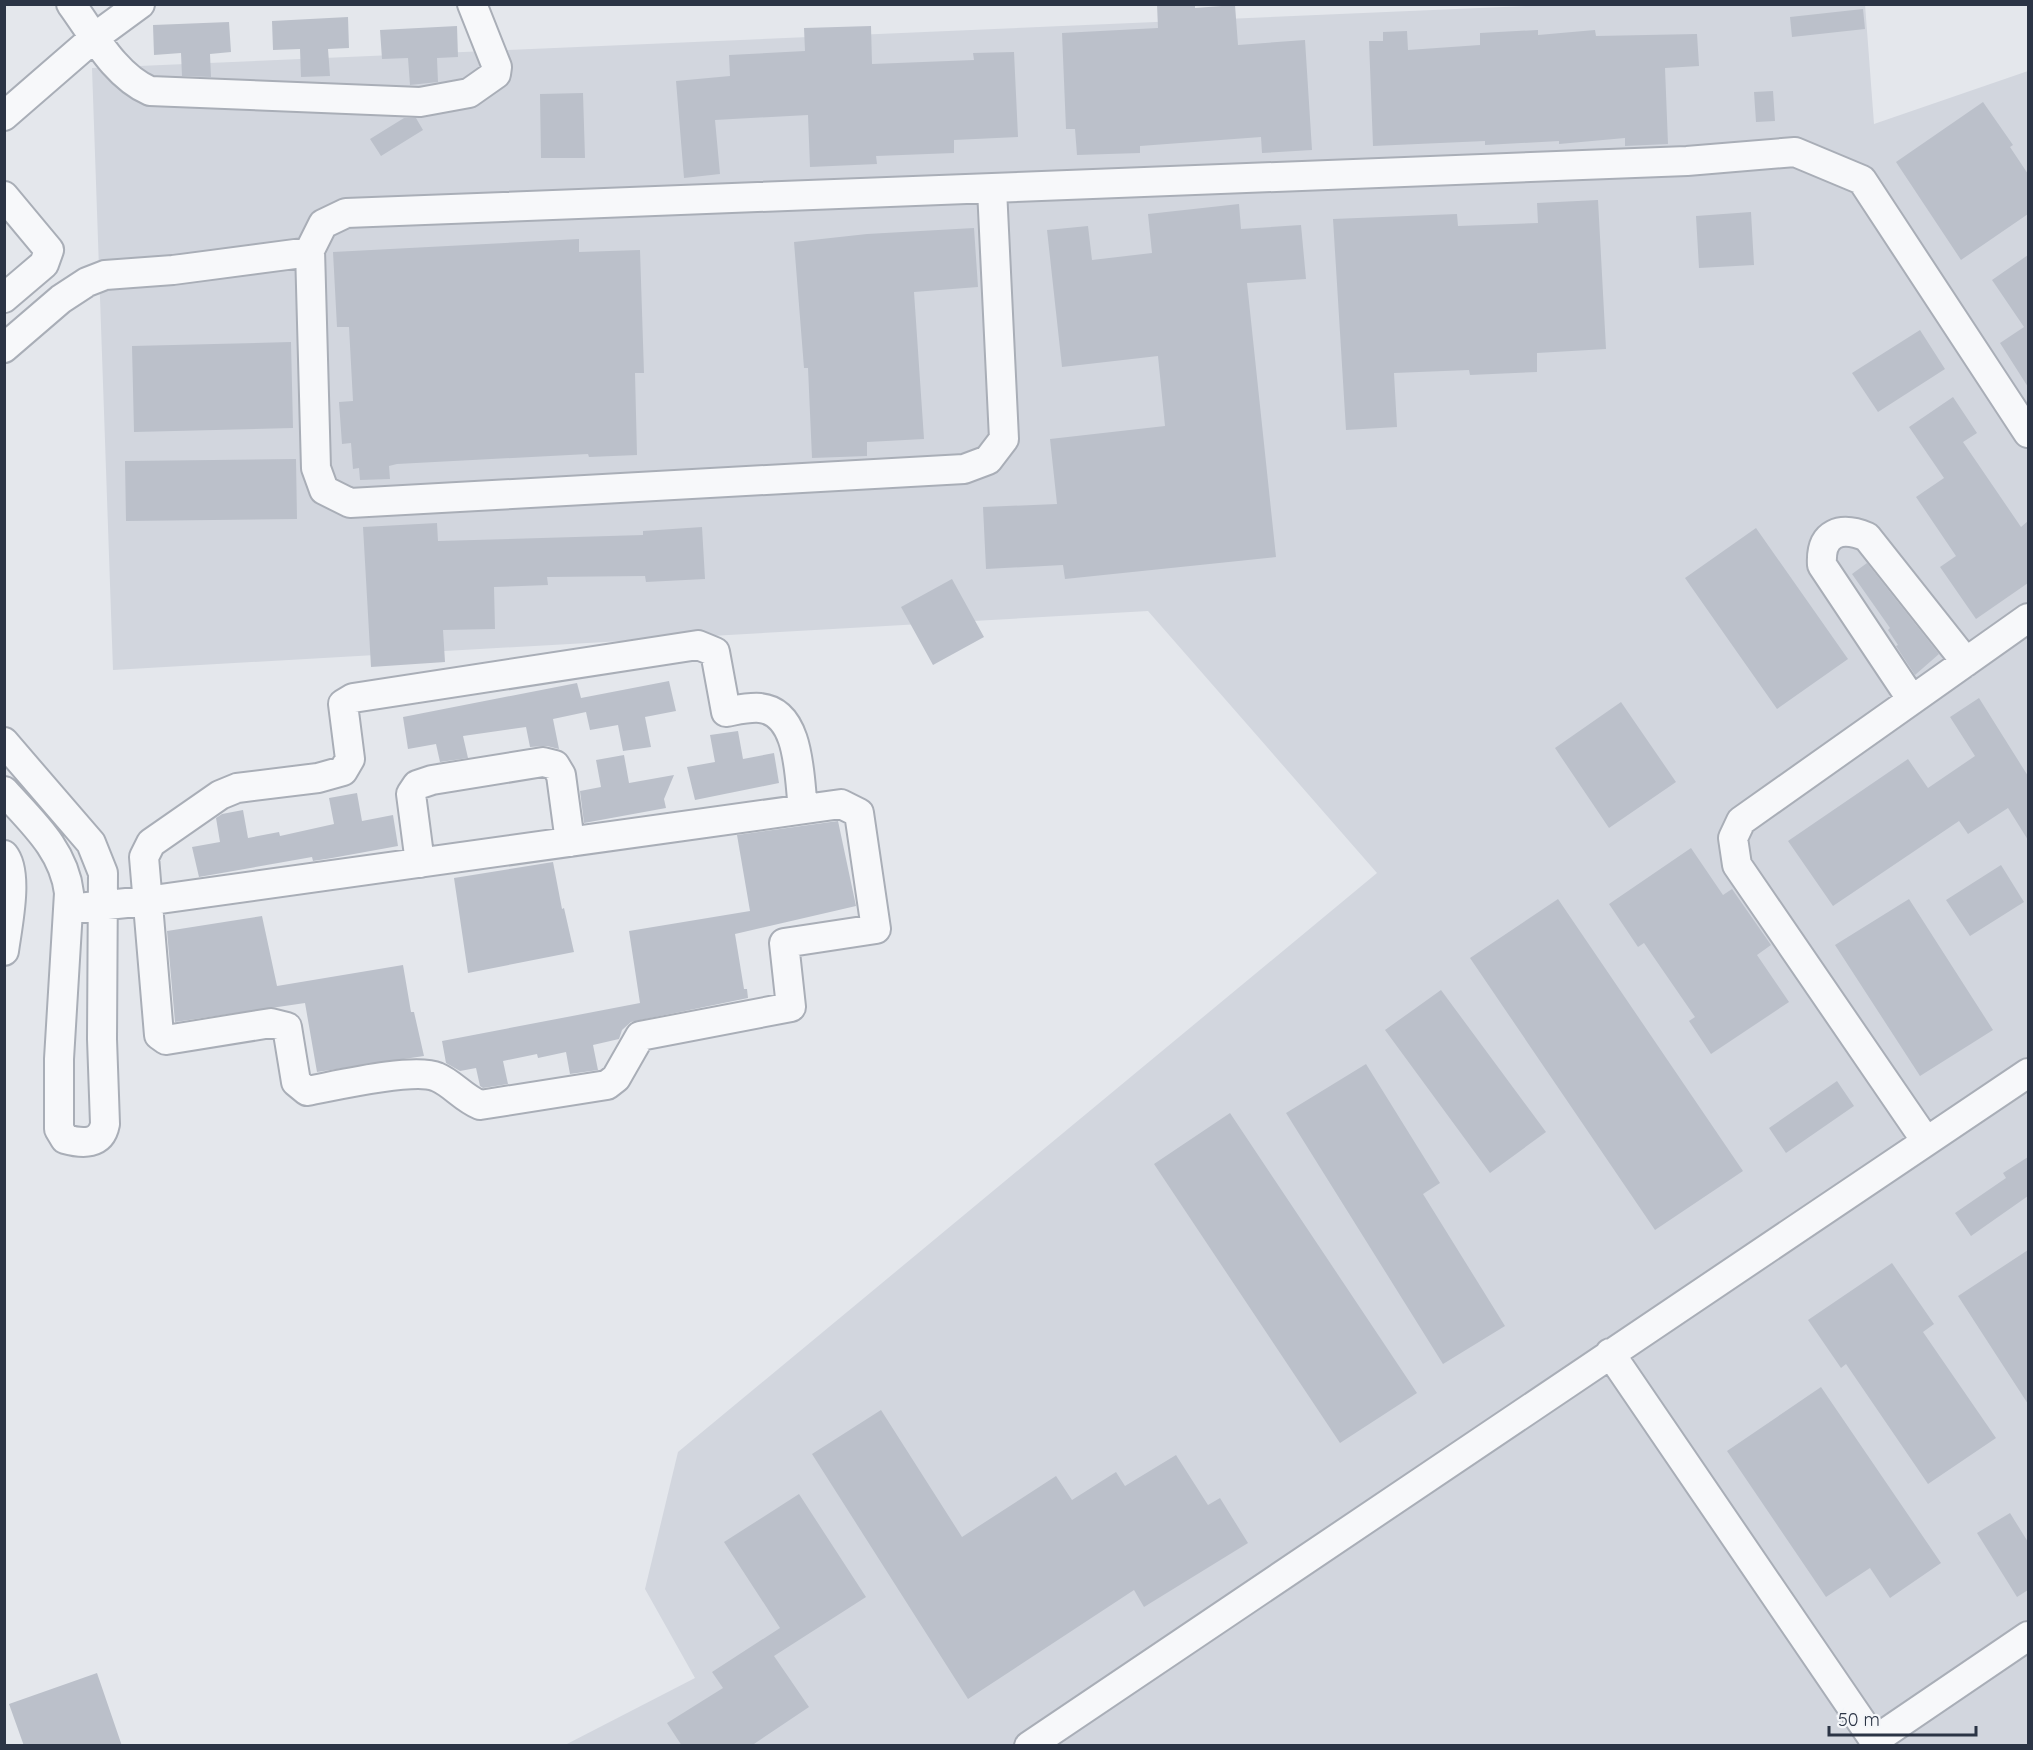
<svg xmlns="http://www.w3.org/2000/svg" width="2033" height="1750" viewBox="0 0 2033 1750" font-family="Quicksand,sans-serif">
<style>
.built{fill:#d2d6de}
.building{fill:#bbc0ca}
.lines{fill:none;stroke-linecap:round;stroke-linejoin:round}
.minor-casing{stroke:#a9aeb7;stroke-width:32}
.minor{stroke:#f7f8fa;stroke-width:28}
</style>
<rect width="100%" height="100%" fill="#e4e7ec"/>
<!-- built -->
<path class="built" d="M1865 4 1874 124 2028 71V1745H565L695 1678 645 1589 678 1452 1377 873 1148 611 113 670 92 68 1549 5Z"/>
<!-- building -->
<path class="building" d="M1157 4H1195V8L1235 5 1238 45 1305 40 1312 150 1262 153 1261 137 1140 146V153L1077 155 1075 129H1066L1062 33 1158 28Z
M1863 9 1865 29 1792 37 1790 17Z
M348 17 349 48 328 49 330 76 301 77 300 49 273 50 272 21Z
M229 22 231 52 210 54 211 77 182 76 181 53 154 55 153 25Z
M457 26 458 57 437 58 438 82 410 85 408 58 382 59 380 30Z
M871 26 872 64 974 60 973 53 1014 52 1018 137 954 140V153L876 156 877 164 810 167 808 115 715 120 720 174 684 178 676 81 730 76 729 55 805 51 804 28Z
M1538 30V35L1595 30 1596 36 1697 34 1699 66 1665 68 1668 144 1625 146V138L1559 144V141L1485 145V141L1373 146 1369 41H1383V32L1407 31 1408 50 1480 45V33Z
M1773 91 1775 121 1756 122 1754 92Z
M583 93 585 158H541L540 94Z
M1983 102 2013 145 2010 147 2028 174V214L1961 260 1896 162Z
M404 118H416L423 130 381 156 370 139Z
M1598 200 1606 349 1537 353V372L1470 375 1469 370 1394 373 1397 427 1346 430 1333 219 1457 214 1458 226 1538 223 1537 203Z
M1239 204 1241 229 1301 225 1306 279 1247 283 1276 557 1065 579 1063 565 986 569 983 507 1057 504 1050 439 1165 426 1158 356 1062 367 1047 230 1088 226 1092 260 1152 253 1148 214Z
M1751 212 1754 265 1699 268 1696 216Z
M974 228 978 287 914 292 924 439 867 442V456L812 458 808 368H804L794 242 867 234Z
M579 239V252L640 250 644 373H635L637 455 589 457 588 454 397 464 389 466 390 479 360 480 359 468 353 469 351 443 342 444 339 402 353 401 349 327H337L333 252Z
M2028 255V387L2000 343 2024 327 1992 280Z
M1920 330 1945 369 1878 412 1852 373Z
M291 342 293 428 134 432 132 346Z
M1953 397 1977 433 1963 442 2021 527 2028 521V583L1976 619 1940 567 1956 556 1916 497 1944 478 1909 427Z
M296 459 297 519 126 521 125 461Z
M437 523 438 541 643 535V531L702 527 705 579 646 582 645 576 547 577 548 585 494 587 495 629 443 630 445 662 371 667 363 527Z
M1756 528 1848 659 1777 709 1685 578Z
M1867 563 1939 654 1915 675 1896 646 1898 645 1888 630 1890 628 1852 574Z
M952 579 984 637 933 665 901 607Z
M669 681 676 711 645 717 651 747 623 751 618 725 590 730 586 712 553 719 559 749 547 746 530 747 526 727 463 736 468 758 440 762 436 744 408 749 403 717 577 683 581 698Z
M1979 698 2028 776V840L2008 808 1968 834 1959 821 1833 906 1788 841 1908 759 1928 788 1975 756 1950 717Z
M1621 702 1676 782 1609 828 1555 748Z
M738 731 743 759 774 753 779 783 695 800 687 767 715 762 710 735Z
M624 755 629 783 674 775 664 799 666 808 584 823 580 791 601 787 596 760Z
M357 793 362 821 393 815 398 846 332 858 313 861 312 857 199 877 192 847 220 842 216 818 222 814 243 810 248 838 279 832 280 836 334 824 329 798Z
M838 821 856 906 735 934 744 989H747L748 998 631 1022 622 1030 619 1039 593 1045 598 1070 570 1074 566 1052 538 1058 537 1054 503 1061 508 1084 483 1088 480 1086 476 1068 460 1071 446 1063 442 1041 640 1003 629 931 750 911 737 835Z
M1691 848 1723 895 1732 889 1771 945 1757 955 1789 1002 1711 1054 1689 1021 1695 1017 1644 943 1638 947 1609 904Z
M553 862 562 909 564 908 574 952 468 973 454 878Z
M2001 865 2024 902 1970 936 1946 900Z
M1558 899 1743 1171 1655 1230 1470 958Z
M1909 899 1993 1030 1920 1076 1835 945Z
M262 916 277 986 403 965 411 1012H414L424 1056 317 1072 305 1003 175 1022 167 931Z
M1441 990 1546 1132 1490 1173 1385 1030Z
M1366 1064 1440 1183 1423 1194 1505 1326 1443 1364 1286 1113Z
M1837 1081 1854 1106 1786 1153 1769 1128Z
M1230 1113 1417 1393 1340 1443 1154 1164Z
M2028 1157V1196L1971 1236 1955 1213 2006 1178 2003 1173Z
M2028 1250V1404L1958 1296Z
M1892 1263 1934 1324 1923 1332 1996 1438 1928 1484 1846 1364 1841 1368 1808 1320Z
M1821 1387 1941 1563 1890 1598 1870 1568 1826 1597 1727 1451Z
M881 1410 962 1537 1056 1476 1072 1500 1116 1472 1125 1486 1176 1455 1208 1505 1220 1498 1248 1543 1144 1607 1134 1590 968 1699 812 1454Z
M799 1494 866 1597 774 1656 809 1707 751 1746H682L667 1723 723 1688 712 1672 780 1628 724 1542Z
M2010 1513 2028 1542V1590L2017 1597 1977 1533Z
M97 1673 122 1746H24L9 1704Z"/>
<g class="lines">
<defs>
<path id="minor" d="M71 4C93 34 115 76 150 91L420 102 469 93 496 74 497 67 472 4
M4 116 95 37 140 4
M992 189 1004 439 988 460 964 469 350 503 324 490 316 468 310 250 323 224 346 213 1687 161 1795 152 1862 180 2028 433
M4 196 49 250 44 264 4 298
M4 348 61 299 87 282 105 275 173 270 310 252
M1912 700 1822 565C1820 532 1841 526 1867 537L1966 662
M4 742 91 843 103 873 102 1039 105 1124C101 1145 83 1144 65 1139L59 1129V1059L69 893C64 850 32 822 4 791
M4 855C19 873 7 928 4 951
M420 863 411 794 417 785 432 780 543 762 555 765 561 775 570 842
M68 909 146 901 841 804 859 813 876 929 784 943 791 1007 640 1036 616 1078 607 1085 480 1105C463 1098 452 1083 437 1077 414 1067 335 1086 307 1091L296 1082 287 1027 271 1023 166 1040 159 1035 144 857 151 843 220 795 237 788 318 778 343 771 350 759 343 704 353 698 698 645 715 652 726 712C737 710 749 707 760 708 801 712 799 778 803 809
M1926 1141 1737 865 1733 838 1741 821 2028 618
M1610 1353 1878 1746
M1875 1740 2028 1636
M1029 1746 2028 1073"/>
</defs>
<!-- minor casing -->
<use href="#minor" class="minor-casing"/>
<!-- minor -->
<use href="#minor" class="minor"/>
</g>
<!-- border -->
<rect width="2033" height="1750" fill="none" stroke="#2b3445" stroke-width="12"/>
<!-- scale -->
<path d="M1829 1726v9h147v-9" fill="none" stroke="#2b3445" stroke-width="3"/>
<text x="1838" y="1726" font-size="18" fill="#2b3445" stroke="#f4f6f9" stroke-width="4.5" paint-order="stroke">50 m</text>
</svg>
